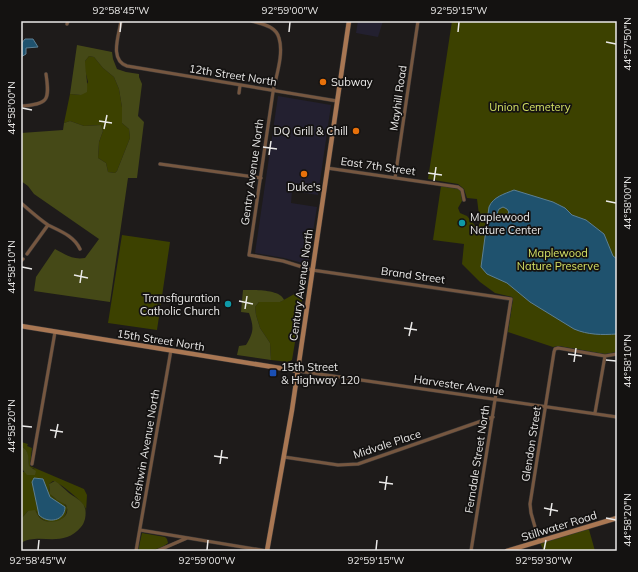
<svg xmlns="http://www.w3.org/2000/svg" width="638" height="572" viewBox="0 0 638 572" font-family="Mulish,sans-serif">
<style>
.commercial{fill:#232030}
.green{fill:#3c4100}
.forest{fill:#454917}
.water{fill:#1f526e;stroke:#5c7f93;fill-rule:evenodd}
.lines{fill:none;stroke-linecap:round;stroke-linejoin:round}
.street-casing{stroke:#3b3837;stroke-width:4}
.secondary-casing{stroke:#3b3837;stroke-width:5.5}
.street{stroke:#765740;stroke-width:3}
.secondary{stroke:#a97753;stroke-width:4.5}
.ticks{fill:none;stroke:#eae9e8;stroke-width:1.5}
.food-dot{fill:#e8710a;stroke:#141211;stroke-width:1.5}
.culture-dot{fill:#0f9aa8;stroke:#141211;stroke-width:1.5}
.transit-dot{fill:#1a4fb4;stroke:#141211;stroke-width:1.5}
.labels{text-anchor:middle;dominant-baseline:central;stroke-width:3.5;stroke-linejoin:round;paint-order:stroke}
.street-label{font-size:11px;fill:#eae9e8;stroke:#141211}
.poi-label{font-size:11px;fill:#eae9e8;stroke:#141211;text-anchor:start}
.park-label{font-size:11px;fill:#d5e265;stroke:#141211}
.neatline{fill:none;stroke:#eae9e8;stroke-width:1.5}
.ticks-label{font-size:10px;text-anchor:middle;fill:#eae9e8}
</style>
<rect width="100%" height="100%" fill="#1e1b1a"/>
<!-- commercial -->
<path class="commercial" d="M358 21H383L378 37 356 33Z
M278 96 331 105 318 195 292 191 291 203 317 207 308 263 306 264 284 258 255 253Z"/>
<!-- green -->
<path class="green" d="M452 21H617V352L605 354 559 346 553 347 508 332 513 299 512 297 495 293 480 282 462 264 464 244 433 240 441 186 458 189 461 191 462 201 458 208 460 213 467 216 477 228 480 223 477 199 467 198 464 189 458 184 428 179Z
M89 56 94 57 103 68 114 77 119 89 122 107V123L129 129 130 138 117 171 115 173 108 172 106 163 98 158 99 142 103 131 101 125 84 126 70 121 64 123 70 94 81 95 88 82 85 70V61Z
M122 235 170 242 157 330 108 323Z
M298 292 303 294 292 360 288 362 271 360 270 343 260 328 256 315 255 307 259 302H280Z
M21 442 28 444 27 446 32 448 30 466 84 489 87 495 86 512C86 509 86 508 84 506 81 500 59 482 53 481L49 484C49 502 59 496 67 507 68 525 42 528 36 511H28L21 519V454V466L23 472 35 469 29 467C28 459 29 450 21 446Z
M588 526 595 551H544L539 541Z
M142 533 165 537 167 539 168 543C160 550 149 551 138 551Z"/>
<!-- forest -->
<path class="forest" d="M77 45 112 52 113 59 117 69 126 72 139 74V77L142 84 138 116 144 122 137 178H128L110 302 34 291 36 277 55 249C66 255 73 260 85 258L99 239 34 194 28 186 21 181V133L63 130 64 123 70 121 84 126 101 125 103 131 99 142 98 158 106 163 108 172 115 173 117 171 130 138 129 129 122 123V107L119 89 114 77 103 68 94 57 89 56 85 61C85 71 88 81 87 92L81 95 70 94Z
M243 290C254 290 280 289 284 300L280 302H259L255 307 256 315 260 328 270 343 271 360 237 355 239 346 246 345C254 332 254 327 249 313L241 312Z
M21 446C30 451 28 458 29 466L36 471 35 475H27L22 469Z
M55 481C60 484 64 489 69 493 80 501 88 503 85 519 84 522 83 525 81 527 63 549 39 532 21 543V519L28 511 35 510C37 513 38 516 40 518 50 527 73 519 66 505L57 500 50 494 49 484Z"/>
<!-- water -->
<path class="water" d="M25 39H33L38 47 26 48V54L21 57V44Z
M514 190 553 202 565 208 572 215 586 220 604 234 613 256 617 259V334C602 335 588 335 574 329L530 302 507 283 487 274 481 267 489 207C493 197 504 194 514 190ZM503 207 507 209 509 212 505 219H498C497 215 497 212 499 209Z
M34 478 43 479 50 497 65 507C65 521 48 524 39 515L32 482Z"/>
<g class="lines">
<defs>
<path id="street" d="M121 21C119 35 109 60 127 66L337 101
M252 21C262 24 276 26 279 38 284 54 276 76 273 92 265 146 257 201 249 255L283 261 312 270 511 299 471 551
M67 24 68 21
M239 93 240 85
M21 106C48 104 50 101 46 74
M160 164 261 178
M327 168 458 187 462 190 464 200
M395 178 418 21
M21 203C29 210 39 219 48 225 60 231 74 236 80 249
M27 254 48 225
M21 261 23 259
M298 371 617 417
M595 413 605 356
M284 457 338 465 358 464 493 417
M32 464 55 332
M140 530 267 551
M539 541 531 513 530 504 554 352 555 349 558 348 605 356 617 354
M136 551 171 350
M157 551 187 538"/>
<path id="secondary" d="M21 326 298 371
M267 551 292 410 349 21
M507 551 617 518"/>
</defs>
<!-- street casing -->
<use href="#street" class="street-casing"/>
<!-- secondary casing -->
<use href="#secondary" class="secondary-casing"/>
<!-- street -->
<use href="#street" class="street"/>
<!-- secondary -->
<use href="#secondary" class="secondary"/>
</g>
<!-- ticks -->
<path class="ticks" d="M120 32 121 22M289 32 290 22M458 32 459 22M606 42 616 44M22 108 32 110M99 121 112 123M104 129 107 115M263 147 277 149M269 155 271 141M428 173 442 175M434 181 436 167M606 201 616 203M22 267 32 269M74 275 88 278M80 283 82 270M239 301 253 304M245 309 247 296M404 328 417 330M409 336 412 322M568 354 582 356M606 360 616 361M574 362 576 348M22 426 32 427M50 430 63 432M55 438 58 424M214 456 228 458M220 464 222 450M379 482 393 484M385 490 387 476M544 508 558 511M550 516 552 503M606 518 616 520M38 550 39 540M207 550 208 540M376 550 377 540M544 550 546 540"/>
<!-- markers -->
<g class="food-dot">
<circle cx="323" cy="82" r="4"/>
<circle cx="356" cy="131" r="4"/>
<circle cx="304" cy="174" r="4"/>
</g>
<g class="culture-dot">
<circle cx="462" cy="223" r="4"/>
<circle cx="228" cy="304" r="4"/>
</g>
<rect class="transit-dot" x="269" y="369" width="8" height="8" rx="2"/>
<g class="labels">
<!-- street labels -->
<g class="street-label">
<text transform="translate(233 75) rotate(9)">12th Street North</text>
<text transform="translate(398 98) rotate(-82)">Mayhill Road</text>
<text transform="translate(378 166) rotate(8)">East 7th Street</text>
<text transform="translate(252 172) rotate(-82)">Gentry Avenue North</text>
<text transform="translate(413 275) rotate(8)">Brand Street</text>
<text transform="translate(301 285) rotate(-82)">Century Avenue North</text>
<text transform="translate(161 340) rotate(9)">15th Street North</text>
<text transform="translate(459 385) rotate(8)">Harvester Avenue</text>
<text transform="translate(387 444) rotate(-18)">Midvale Place</text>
<text transform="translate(531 444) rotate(-81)">Glendon Street</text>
<text transform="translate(145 449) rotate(-80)">Gershwin Avenue North</text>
<text transform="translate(477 459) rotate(-81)">Ferndale Street North</text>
<text transform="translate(559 526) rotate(-17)">Stillwater Road</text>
</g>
<!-- poi labels -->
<g class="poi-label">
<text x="331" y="82">Subway</text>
<text x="348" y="131" text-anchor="end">DQ Grill &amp; Chill</text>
<text x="304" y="187" text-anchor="middle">Duke's</text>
<text x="470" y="217">Maplewood<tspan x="470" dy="13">Nature Center</tspan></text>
<text x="220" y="298" text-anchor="end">Transfiguration<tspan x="220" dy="13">Catholic Church</tspan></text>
<text x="281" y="367">15th Street<tspan x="281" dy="13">&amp; Highway 120</tspan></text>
</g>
<!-- park labels -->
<g class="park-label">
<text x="530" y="107">Union Cemetery</text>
<text x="558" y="253">Maplewood<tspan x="558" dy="13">Nature Preserve</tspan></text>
</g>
</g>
<!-- border -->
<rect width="638" height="572" fill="none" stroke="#141211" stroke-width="44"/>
<rect x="22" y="22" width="594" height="528" class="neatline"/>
<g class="ticks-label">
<text x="121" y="14">92°58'45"W</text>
<text x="290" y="14">92°59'00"W</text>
<text x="459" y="14">92°59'15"W</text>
<text transform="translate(627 44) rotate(-90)" y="4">44°57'50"N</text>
<text transform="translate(11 108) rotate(-90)" y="4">44°58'00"N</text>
<text transform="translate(627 203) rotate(-90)" y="4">44°58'00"N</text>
<text transform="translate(11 267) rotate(-90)" y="4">44°58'10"N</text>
<text transform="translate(627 361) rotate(-90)" y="4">44°58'10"N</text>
<text transform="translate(11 426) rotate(-90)" y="4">44°58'20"N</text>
<text transform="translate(627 520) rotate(-90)" y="4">44°58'20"N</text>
<text x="38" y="564">92°58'45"W</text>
<text x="207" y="564">92°59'00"W</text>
<text x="376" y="564">92°59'15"W</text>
<text x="544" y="564">92°59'30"W</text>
</g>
</svg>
